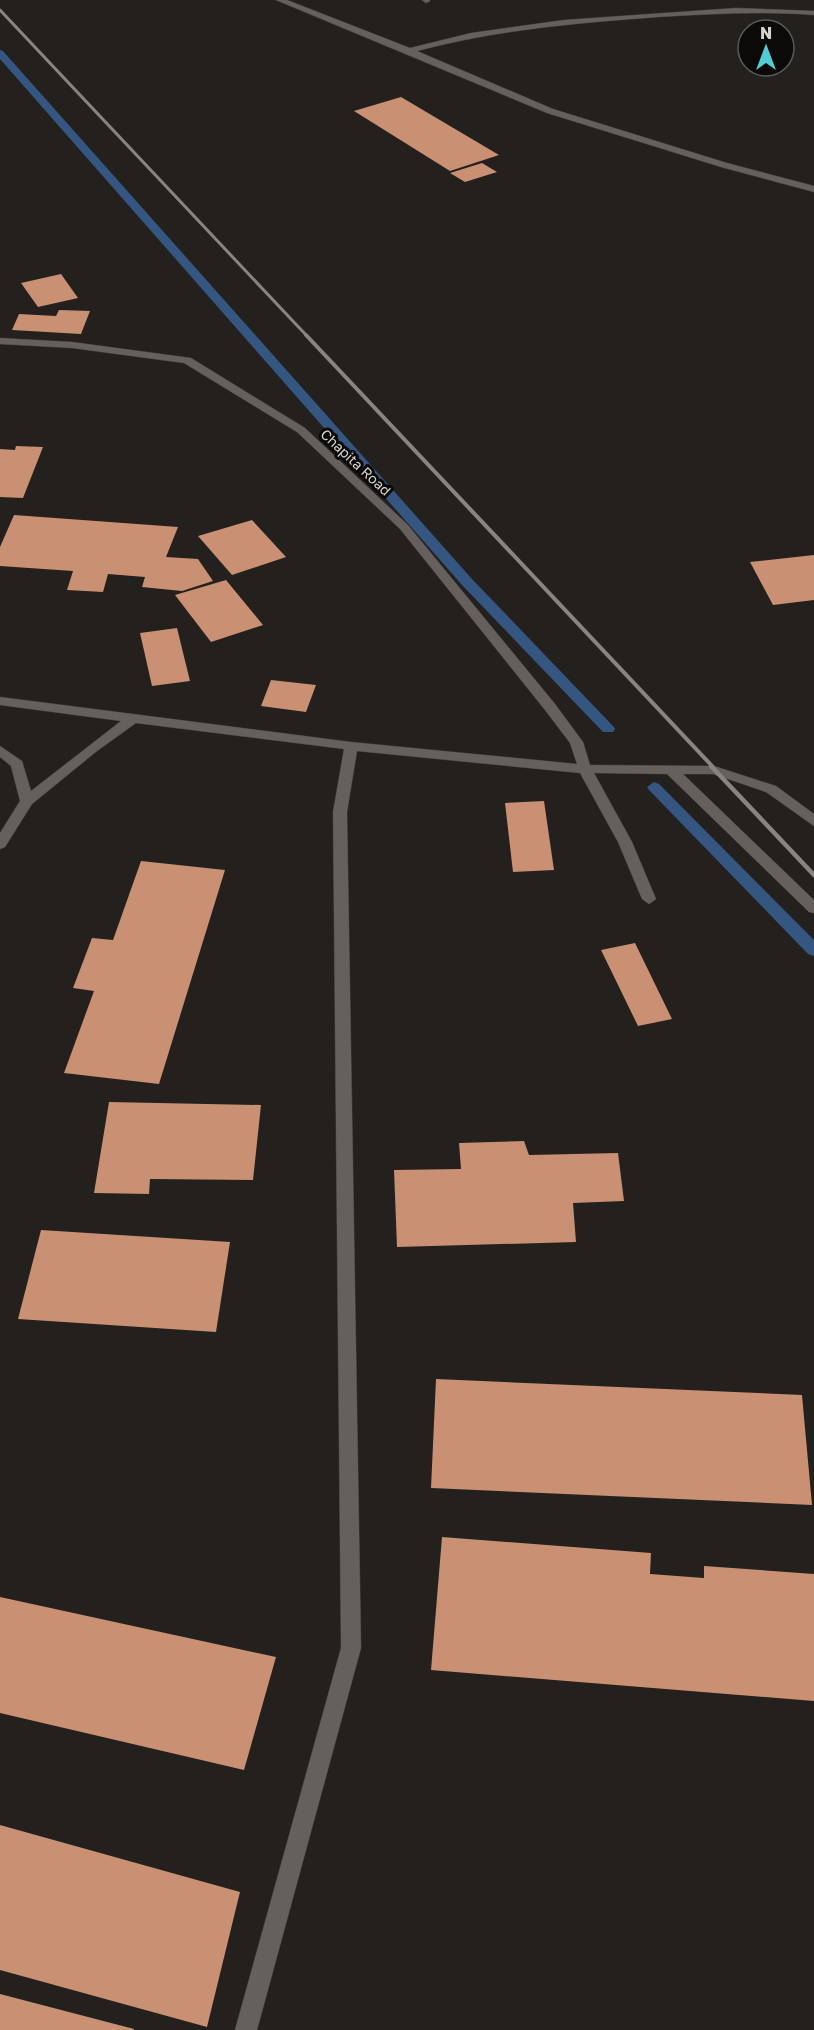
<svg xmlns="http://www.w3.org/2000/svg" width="814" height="2030" viewBox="0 0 814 2030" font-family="'Golos Text',sans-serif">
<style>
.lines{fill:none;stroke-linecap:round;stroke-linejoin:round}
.stream{fill:#355681;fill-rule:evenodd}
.building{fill:#c99073}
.minor-casing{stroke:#413d3c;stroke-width:1}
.minor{fill:#655f5d;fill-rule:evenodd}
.rail-far2{stroke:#888482;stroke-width:3}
.rail-far1{stroke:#888482;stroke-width:4}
.rail{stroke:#888482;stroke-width:4.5}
.labels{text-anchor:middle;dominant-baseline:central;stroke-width:6;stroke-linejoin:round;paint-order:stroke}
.far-street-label{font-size:14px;fill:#d5d2d0;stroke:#0c0a09}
</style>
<rect width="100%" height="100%" fill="#24201d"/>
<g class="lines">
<!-- stream -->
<path class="stream" d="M0 50 3 51 472 579 613 726 615 729 613 732H603L462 585 0 59Z
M654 782 659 784 814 940V956L808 954 649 790 647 787Z"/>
</g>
<!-- building -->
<path class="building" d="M401 97 499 155 450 171 354 111Z
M482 163 497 172 465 182 450 173Z
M61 274 78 298 38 307 21 283Z
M59 310 90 311 81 334 12 330 19 314 56 316Z
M16 446 43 447 23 498 0 497V449L15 450Z
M14 515 178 527 166 557 198 559 213 581 182 591 142 587 145 577 108 574 103 592 67 590 73 571 0 566V547Z
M252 520 286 557 232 575 198 536Z
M814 555V600L773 605 750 562Z
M226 580 263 625 211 642 175 595Z
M177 628 190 681 152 686 140 633Z
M271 680 316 685 306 712 261 706Z
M544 801 554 870 513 872 505 803Z
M141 861 225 870 159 1084 64 1073 94 991 73 988 92 938 113 940Z
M635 943 672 1019 638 1026 601 950Z
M109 1102 261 1105 253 1180 150 1179 149 1194 94 1193Z
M524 1141 529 1155 618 1153 624 1201 573 1203 576 1242 397 1247 394 1170 461 1169 459 1143Z
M41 1230 230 1242 216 1332 18 1319Z
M436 1379 802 1395 812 1505 431 1488Z
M442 1537 651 1553 650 1574 704 1578V1566L814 1574V1701L431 1670Z
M0 1597 276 1657 244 1770 0 1713Z
M0 1825 240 1892 207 2027 0 1970Z
M0 1994 134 2029V2030H0Z"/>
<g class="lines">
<defs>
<path id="minor" d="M276 0H287L410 48 471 33 564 20 736 8 814 11V15C762 11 710 14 658 17 576 23 496 30 417 51L553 109 727 163 814 186V192L721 167 547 113Z
M422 0H430V1L426 3Z
M0 338 72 342 191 358 305 428 408 525 555 704 583 742 590 765 714 766 776 786 814 814V826L766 792 713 774H683L814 900V913L809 912 667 774 594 773 632 842 656 899 649 904 642 899 618 842 580 773 357 751 347 812 361 1648 257 2030H235L341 1648 333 812 344 749 136 723 97 751 32 804 5 847 0 849V833L20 801 11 766 0 757V746L22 761 31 791 121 721 0 705V697L351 742 577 764 570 743 545 710 400 529 297 432 184 363 72 348 0 344Z"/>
</defs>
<!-- minor casing -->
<use href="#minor" class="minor-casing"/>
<!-- minor -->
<use href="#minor" class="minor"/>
<!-- rail-far2 -->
<path class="rail-far2" d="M0 10 307 336"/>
<!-- rail-far1 -->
<path class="rail-far1" d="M306 335 713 767"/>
<!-- rail -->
<path class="rail" d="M711 766 814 875"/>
</g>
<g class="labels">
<!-- far-street labels -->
<g class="far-street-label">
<text transform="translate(356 462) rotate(43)">Chapita Road</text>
</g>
</g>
<!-- north arrow -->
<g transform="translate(766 48)"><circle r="28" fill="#0c0a09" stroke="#5c5a59" stroke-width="1.5"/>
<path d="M0-4.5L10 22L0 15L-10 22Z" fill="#51ccd2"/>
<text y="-9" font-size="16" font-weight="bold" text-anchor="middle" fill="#d5d2d0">N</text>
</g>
</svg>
